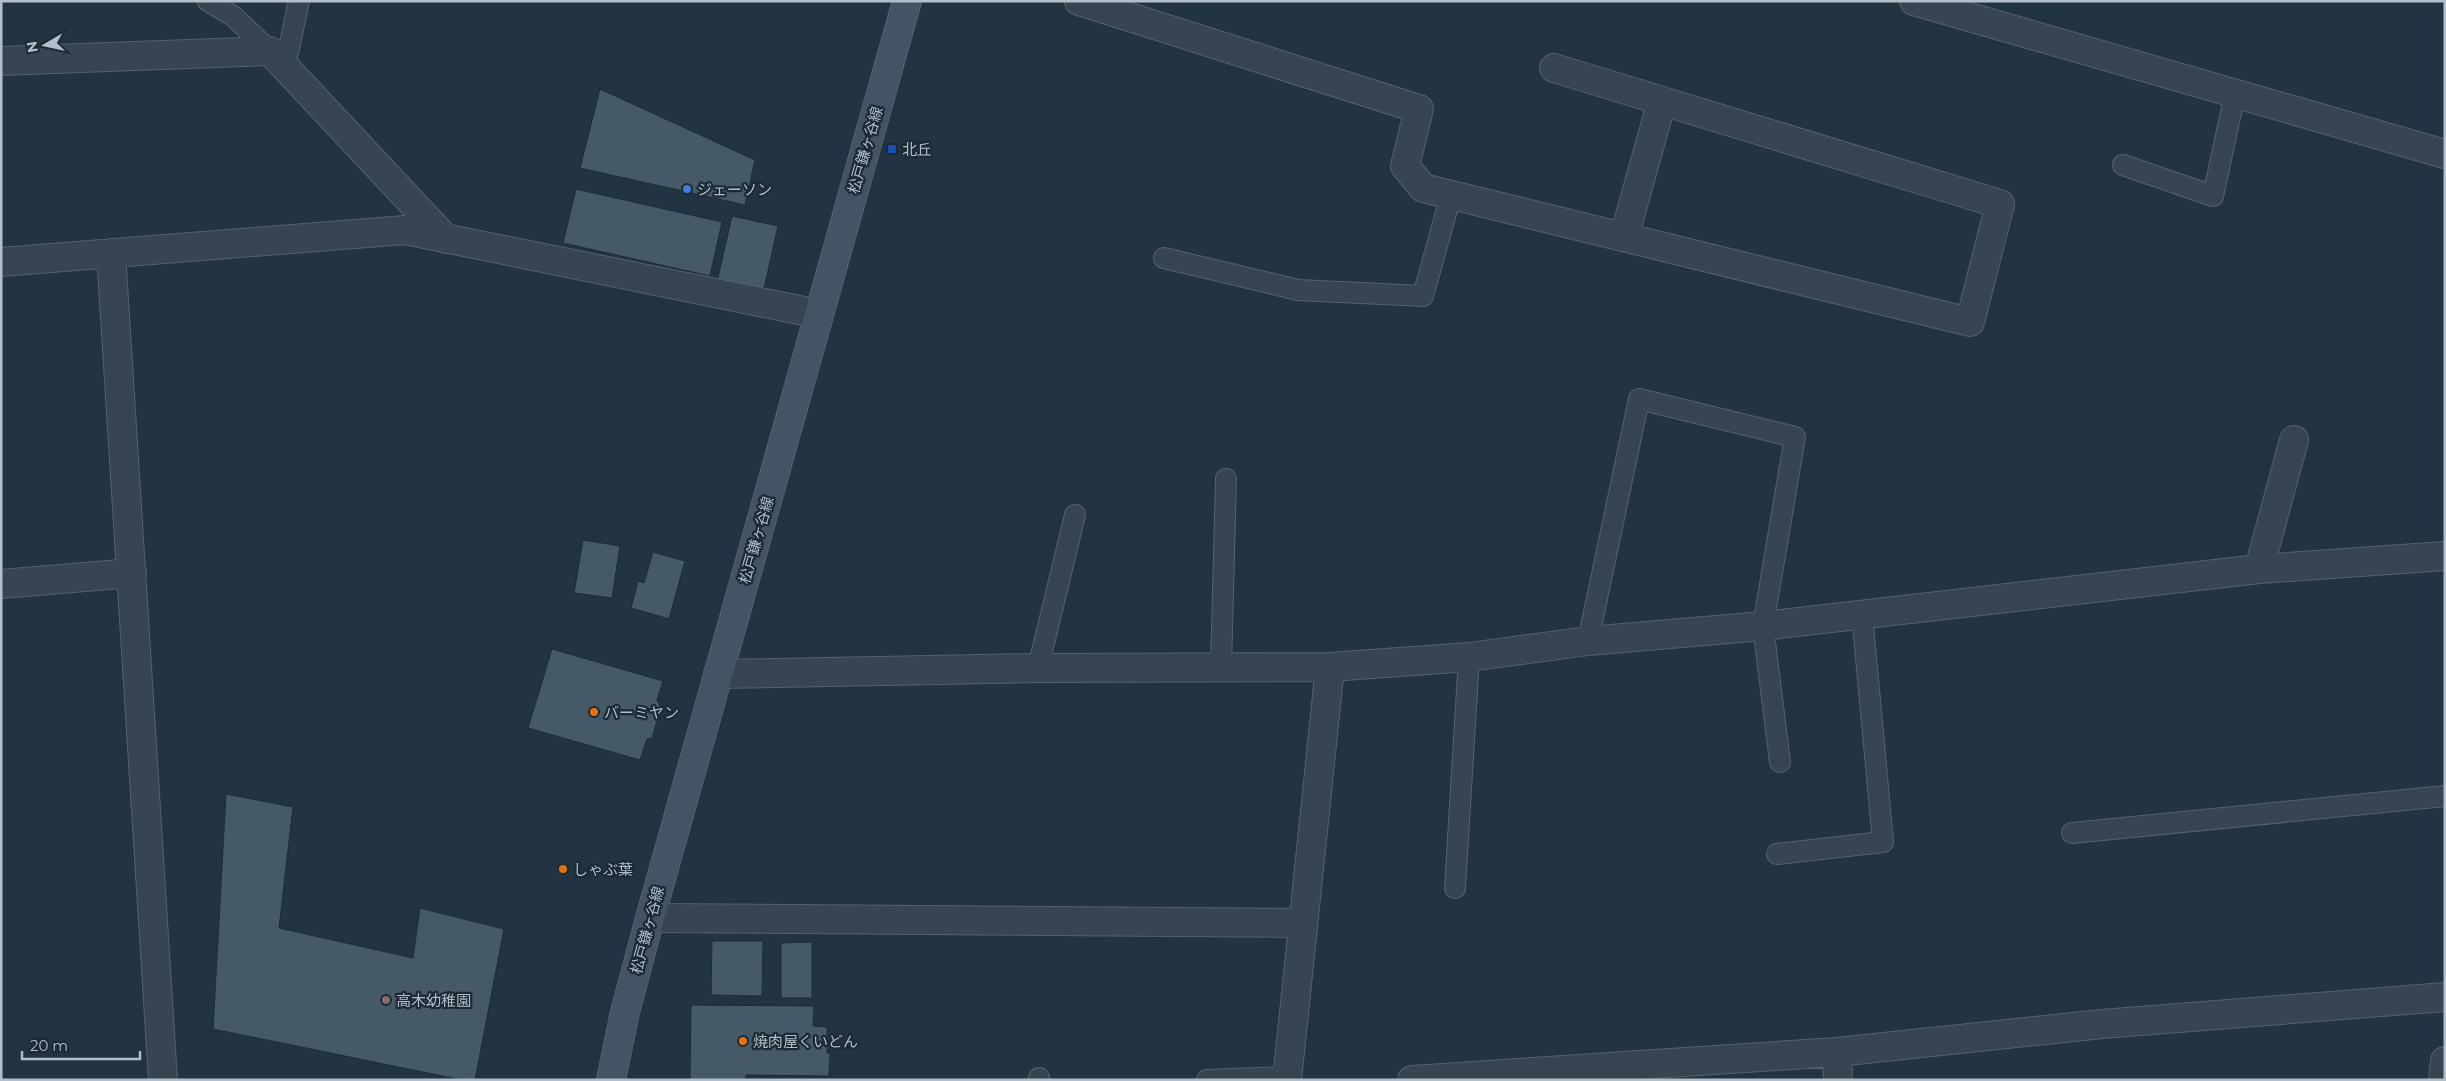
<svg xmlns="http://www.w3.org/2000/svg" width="2446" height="1081" viewBox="0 0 2446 1081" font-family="Montserrat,'Noto Sans JP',sans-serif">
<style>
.building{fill:#455967;stroke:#1d2c38}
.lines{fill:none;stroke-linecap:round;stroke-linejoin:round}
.service-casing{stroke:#54626e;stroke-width:22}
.minor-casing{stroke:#54626e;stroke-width:30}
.secondary-casing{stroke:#54626e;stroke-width:30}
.service{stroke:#364551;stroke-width:20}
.minor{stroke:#364551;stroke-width:28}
.secondary{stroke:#445464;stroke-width:28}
.transit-dot{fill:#1a4fb4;stroke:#1b2a36;stroke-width:2}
.shop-dot{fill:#3f7fe0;stroke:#1b2a36;stroke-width:2}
.food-dot{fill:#e8710a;stroke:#1b2a36;stroke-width:2}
.education-dot{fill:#8d6e63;stroke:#1b2a36;stroke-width:2}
.labels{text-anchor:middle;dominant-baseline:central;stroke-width:4.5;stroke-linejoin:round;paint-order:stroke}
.poi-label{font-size:15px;fill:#b2bfcb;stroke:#1b2a36;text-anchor:start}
.street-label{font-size:15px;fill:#b2bfcb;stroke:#1b2a36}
</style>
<rect width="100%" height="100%" fill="#223341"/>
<!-- building -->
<path class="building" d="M600 89 755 160 745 205 580 168Z
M576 189 722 222 710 276 563 243Z
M732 216 778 226 763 293 717 282Z
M583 540 620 546 612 598 574 593Z
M653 552 685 561 669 619 631 608 638 581 644 583Z
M552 649 663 681 657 700 661 707 652 738 647 739 640 760 528 728Z
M226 794 293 807 279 928 413 958 420 908 504 929 475 1080H462L213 1029Z
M712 941H763L762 996 711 995Z
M812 942V998H781V943Z
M691 1005 814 1006 813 1026 827 1027V1053H830L829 1076 746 1075V1080H690Z"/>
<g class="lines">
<defs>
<path id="service" d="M208 1 233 16 270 51
M285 67 299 1
M2123 165 2213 196 2235 94
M1164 258 1298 290 1423 296 1451 195
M1588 641 1639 399 1795 437 1763 626 1780 762
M1221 667 1226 479
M1038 668 1075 515
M2072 833 2445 796
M1777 854 1883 842 1862 614
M1455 888 1469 657
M1039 1080V1078
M1207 1080 1287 1077"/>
<path id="minor" d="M1079 1 1419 109 1405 166 1423 188 1970 322 2000 204 1554 68
M1914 1 2445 154
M1 61 270 51 446 239
M1624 237 1662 101
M111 253 163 1080
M1 262 405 230 819 314
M2259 569 2294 440
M1 584 132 573
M718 674 1038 668 1330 667 1469 657 1588 641 1763 626 2259 569 2445 556
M650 918 1303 923
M1287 1080 1330 667
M1412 1080 1837 1052
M1838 1080 1837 1052 2102 1024 2445 997
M2443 1080 2445 1061"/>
<path id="secondary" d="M611 1080 625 1012 650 918 907 1"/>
</defs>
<!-- service casing -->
<use href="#service" class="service-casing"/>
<!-- minor casing -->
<use href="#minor" class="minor-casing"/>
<!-- secondary casing -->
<use href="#secondary" class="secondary-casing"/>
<!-- service -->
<use href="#service" class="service"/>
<!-- minor -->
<use href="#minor" class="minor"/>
<!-- secondary -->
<use href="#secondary" class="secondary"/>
</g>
<!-- markers -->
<rect class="transit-dot" x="887" y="144" width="10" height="10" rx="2.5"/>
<circle class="shop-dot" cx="687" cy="189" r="5"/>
<g class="food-dot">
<circle cx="594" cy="712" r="5"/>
<circle cx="563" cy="869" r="5"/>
<circle cx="743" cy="1041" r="5"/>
</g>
<circle class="education-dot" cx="386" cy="1000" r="5"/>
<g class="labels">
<!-- poi labels -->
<g class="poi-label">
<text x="902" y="149">北丘</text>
<text x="697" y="189">ジェーソン</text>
<text x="604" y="712">バーミヤン</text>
<text x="573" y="869">しゃぶ葉</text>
<text x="396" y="1000">高木幼稚園</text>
<text x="753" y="1041">焼肉屋くいどん</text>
</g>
<!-- street labels -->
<g class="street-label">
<text transform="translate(865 150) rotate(-74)">松戸鎌ヶ谷線</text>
<text transform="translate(756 540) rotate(-74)">松戸鎌ヶ谷線</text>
<text transform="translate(647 930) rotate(-75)">松戸鎌ヶ谷線</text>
</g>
</g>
<!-- border -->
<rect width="2446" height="1081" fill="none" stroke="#b2bfcb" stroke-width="5"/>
<!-- north arrow -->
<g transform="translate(45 45) rotate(261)" stroke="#1b2a36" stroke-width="4" paint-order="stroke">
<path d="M0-4L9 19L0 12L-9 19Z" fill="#b2bfcb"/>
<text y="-8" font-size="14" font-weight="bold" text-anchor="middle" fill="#b2bfcb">N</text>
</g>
<!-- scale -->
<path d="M22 1051v8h118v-8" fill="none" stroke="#b2bfcb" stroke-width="2.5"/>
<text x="30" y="1051" font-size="15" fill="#b2bfcb" stroke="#1b2a36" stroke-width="4" paint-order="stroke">20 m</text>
</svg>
